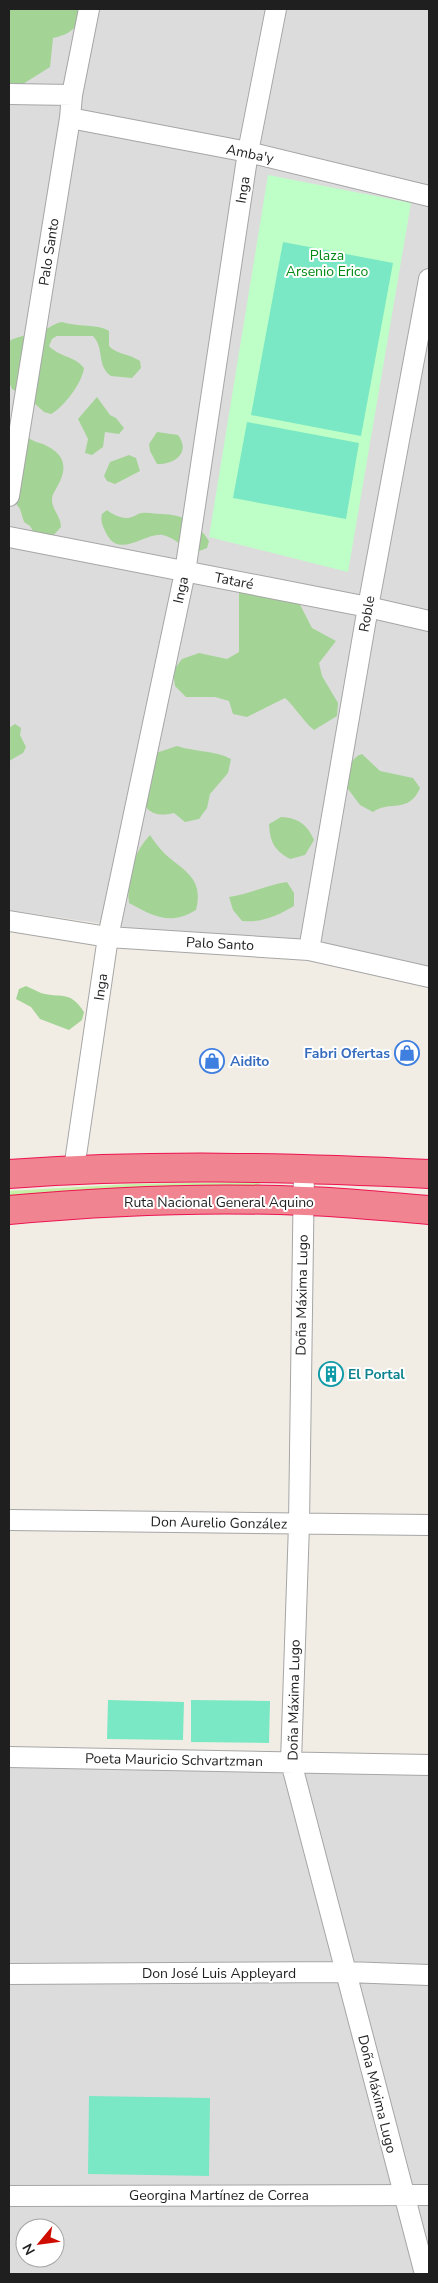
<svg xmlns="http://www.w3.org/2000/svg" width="438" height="2283" viewBox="0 0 438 2283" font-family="'Nunito Sans',sans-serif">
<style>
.residential{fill:#dddcdc;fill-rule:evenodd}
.grass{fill:#c5f0a5}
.forest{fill:#a3d495}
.park{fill:#bdffc6}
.pitch{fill:#7ae8c4}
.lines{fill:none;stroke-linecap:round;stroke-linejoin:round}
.street-casing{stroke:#a6a6a6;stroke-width:22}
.highway-casing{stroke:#ed134f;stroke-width:30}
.street{stroke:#fff;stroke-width:20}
.highway{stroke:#f08491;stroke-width:28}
.labels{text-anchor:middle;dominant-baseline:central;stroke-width:4;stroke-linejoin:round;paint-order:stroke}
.street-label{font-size:14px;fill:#1f1f1f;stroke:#fff}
.park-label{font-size:14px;fill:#008915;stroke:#fff}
.shop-label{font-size:14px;font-weight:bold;fill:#366cbe;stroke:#fff;text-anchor:end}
.culture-label{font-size:14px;font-weight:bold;fill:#0d838f;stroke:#fff;text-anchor:start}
</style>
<rect width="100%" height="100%" fill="#f1ede4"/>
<!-- residential -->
<path class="residential" d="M9 9H429V972L9 910Z
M9 1763 429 1769V2274H9ZM25 2228H55V2258H25Z"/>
<!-- grass -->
<path class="grass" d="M258 1182 260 1184 258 1187 132 1188 9 1196V1191L132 1184Z"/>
<!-- forest -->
<path class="forest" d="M9 9H87C77 26 73 34 53 38L50 67 23 84 9 83Z
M62 322C77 327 99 324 109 331V346C116 354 130 354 140 361L141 368 132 378 111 376C96 365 105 349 93 336H57L52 339 49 346C59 357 75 356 84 368 82 383 64 407 51 414L44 412 32 401 12 389 9 382V341C20 335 32 335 44 330 51 327 55 323 62 322Z
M97 397 110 415 116 418 124 428 119 434 105 432 103 447 92 455 85 453 88 439 78 419Z
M16 425C27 429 24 436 32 440 35 442 40 443 43 444 66 454 68 468 57 487 55 491 53 493 52 498 51 509 61 516 61 527L50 539 37 538 30 526 24 522 20 509 9 494V427Z
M157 432 178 435C191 452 175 465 157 464L150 451 149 444Z
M129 455 136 458 140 471 115 484 107 481 104 476 110 462Z
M107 510C113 515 124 520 132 517 136 516 138 513 142 513 149 512 155 514 162 514 182 514 198 523 209 541L207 548 194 553C183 547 175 538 163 535 145 532 119 560 106 533 103 526 100 522 102 514Z
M252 585 293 591 312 628 336 641 319 663 322 676 338 703 337 716 314 730C302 720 296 708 285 698L247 717 233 714 229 701 215 697H186L175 686 173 671 182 659 199 653 227 659 239 652V593Z
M15 724 21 728 20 735 26 747 23 753 9 761V728Z
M177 746C195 752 214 750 231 759L228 773 210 794 207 808 199 819 185 822 174 813C155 817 149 814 139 797L156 753Z
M362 754 380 771 413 778 420 788C409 814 390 800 373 812L360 805 345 785C347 774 349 758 362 754Z
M281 817C298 818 307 824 314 840L305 855 290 859C274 850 270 842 269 824Z
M150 835C154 841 159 848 165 854 185 872 204 878 196 910 170 926 153 916 129 903 126 878 133 853 150 835Z
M287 882 294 893V906C277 916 261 923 242 921L233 910 229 897C249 894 267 885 287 882Z
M26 986C31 988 36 991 41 993 61 999 69 989 84 1012L82 1020 69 1030 40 1019 31 1007 16 999 19 989Z"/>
<!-- park -->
<path class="park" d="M268 175 411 203 348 572 209 537Z"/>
<!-- pitch -->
<path class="pitch" d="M283 242 393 263 361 436 251 415Z
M247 422 359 443 346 519 233 498Z
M108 1700 184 1702 183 1740 107 1739Z
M191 1700 270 1701 269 1743 191 1742Z
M89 2096 210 2098 209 2176 88 2174Z"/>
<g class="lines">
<defs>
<path id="street" d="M9 94 72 95
M70 118 248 152 429 196
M9 496 70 118 72 95 89 9
M9 537 368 607 429 621
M9 921 108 937 309 950 429 977
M309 950 368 607 429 279
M304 1168 299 1524 291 1762 425 2274
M74 1169 108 937 185 572 248 152 276 9
M9 1520 429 1525
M9 1757 429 1765
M9 1974 346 1972 429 1975
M9 2196 429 2195"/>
<path id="highway" d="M9 1174C149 1164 289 1167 429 1174
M9 1210C106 1201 207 1197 304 1201 346 1202 388 1207 429 1210"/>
</defs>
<!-- street casing -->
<use href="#street" class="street-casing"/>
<!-- highway casing -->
<use href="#highway" class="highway-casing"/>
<!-- street -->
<use href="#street" class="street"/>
<!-- highway -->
<use href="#highway" class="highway"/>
</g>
<!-- icons -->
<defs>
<symbol id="shop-ring" viewBox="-11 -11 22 22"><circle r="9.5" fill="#fff" stroke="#3f7fe0" stroke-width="1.5"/><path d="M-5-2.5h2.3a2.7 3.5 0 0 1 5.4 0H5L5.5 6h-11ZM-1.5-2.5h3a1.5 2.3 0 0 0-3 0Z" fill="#3f7fe0"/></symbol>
<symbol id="building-ring" viewBox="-11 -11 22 22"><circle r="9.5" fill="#fff" stroke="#0f9aa8" stroke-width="1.5"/><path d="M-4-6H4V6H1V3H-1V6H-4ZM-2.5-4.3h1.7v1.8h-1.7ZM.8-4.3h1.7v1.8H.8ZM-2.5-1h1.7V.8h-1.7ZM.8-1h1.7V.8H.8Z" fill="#0f9aa8"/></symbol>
</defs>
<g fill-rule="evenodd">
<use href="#shop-ring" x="393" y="1039" width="28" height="28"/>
<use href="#shop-ring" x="198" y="1047" width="28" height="28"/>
<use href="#building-ring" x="317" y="1360" width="28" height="28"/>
</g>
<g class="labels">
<!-- street labels -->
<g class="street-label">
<text transform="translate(250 154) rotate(12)">Amba'y</text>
<text transform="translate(243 190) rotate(-81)">Inga</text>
<text transform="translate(49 252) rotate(-81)">Palo Santo</text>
<text transform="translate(234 581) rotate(11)">Tataré</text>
<text transform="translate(181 590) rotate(-78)">Inga</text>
<text transform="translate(367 614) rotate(-80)">Roble</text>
<text transform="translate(220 944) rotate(3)">Palo Santo</text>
<text transform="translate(101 987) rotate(-82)">Inga</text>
<text x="219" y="1202">Ruta Nacional General Aquino</text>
<text transform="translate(302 1295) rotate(-89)">Doña Máxima Lugo</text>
<text transform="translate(219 1523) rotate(1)">Don Aurelio González</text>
<text transform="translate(294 1700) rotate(-89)">Doña Máxima Lugo</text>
<text transform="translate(174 1760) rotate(1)">Poeta Mauricio Schvartzman</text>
<text x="219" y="1973">Don José Luis Appleyard</text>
<text transform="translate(377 2094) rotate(76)">Doña Máxima Lugo</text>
<text x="219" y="2195">Georgina Martínez de Correa</text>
</g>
<!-- park labels -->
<g class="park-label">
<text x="327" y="255">Plaza<tspan x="327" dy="16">Arsenio Erico</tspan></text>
</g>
<!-- shop labels -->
<g class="shop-label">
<text x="390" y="1053">Fabri Ofertas</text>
<text x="230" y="1061" text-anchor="start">Aidito</text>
</g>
<!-- culture labels -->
<g class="culture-label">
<text x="348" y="1374">El Portal</text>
</g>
</g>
<!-- border -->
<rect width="438" height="2283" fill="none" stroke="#1f1f1f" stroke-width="20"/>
<!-- north arrow -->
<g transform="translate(40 2243) rotate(241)"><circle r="24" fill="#ffffff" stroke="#a5a5a5"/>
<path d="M0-4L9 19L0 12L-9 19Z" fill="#ce0d00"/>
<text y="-8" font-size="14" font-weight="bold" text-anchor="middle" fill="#1f1f1f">N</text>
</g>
</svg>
